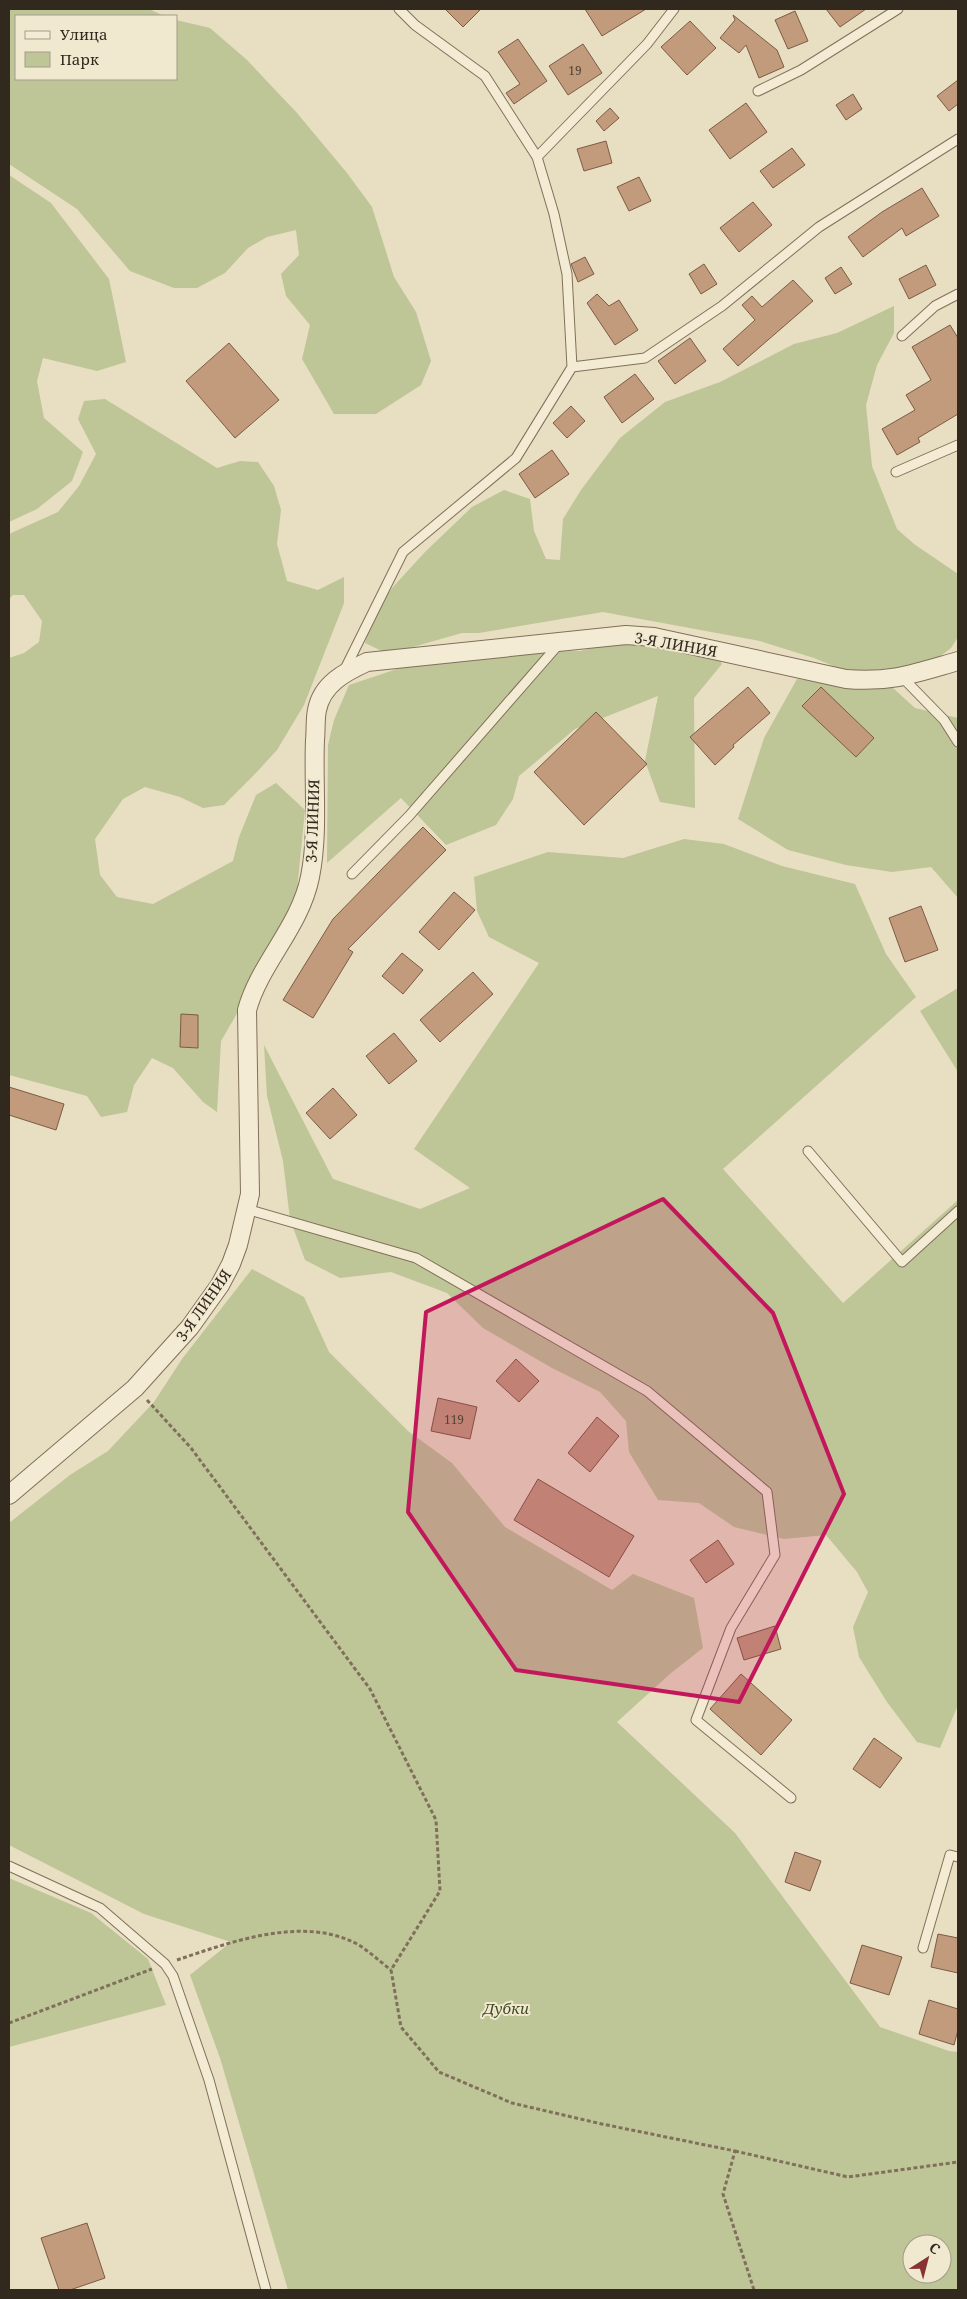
<svg xmlns="http://www.w3.org/2000/svg" width="967" height="2299" viewBox="0 0 967 2299" font-family="'Noto Serif',serif">
<style>
.green{fill:#bec597;fill-rule:evenodd}
.building{fill:#c29b7c;stroke:#7c5b44}
.lines{fill:none;stroke-linecap:round;stroke-linejoin:round}
.lane-casing{stroke:#80705b;stroke-width:11}
.street-casing{stroke:#80705b;stroke-width:20}
.path{stroke:#80705b;stroke-width:3;stroke-dasharray:4 2.5;stroke-linecap:butt}
.lane{stroke:#f4ebd4;stroke-width:9}
.street{stroke:#f4ebd4;stroke-width:18}
.marked{fill:#c2185b;fill-opacity:0.2;stroke:#c2185b;stroke-width:4;stroke-linejoin:round}
.labels{text-anchor:middle;dominant-baseline:central;stroke-width:4;stroke-linejoin:round;paint-order:stroke}
.number-label{font-size:12px;fill:#554536}
.street-label{font-size:15px;fill:#31281e;stroke:#f1e8d0}
.park-label{font-size:15px;font-style:italic;fill:#414c26;stroke:#f1e8d0}
</style>
<rect width="100%" height="100%" fill="#e8dec2"/>
<!-- green -->
<path class="green" d="M9 9H149L164 16H16V79H176V20L210 28 247 60 297 113 347 173 372 207 394 277 416 312 431 361 421 385 376 414H334L302 359 310 325 286 296 281 274 299 255 296 230 267 237 248 248 225 273 197 288H174L130 271 77 209 9 164Z
M9 175 51 203 109 279 126 362 97 371 43 358 37 381 44 418 83 452 72 481 37 509 9 522Z
M894 306V333L877 365 866 405 872 466 897 529 914 544 958 574V637L951 648 929 665 848 672 814 658 760 641 603 612 479 633H462L388 654 365 643 372 618 392 588 425 552 472 507 504 490 530 499 534 531 546 559 560 560 563 519 581 490 620 438 665 402 720 382 794 344 837 333Z
M105 399 217 468 240 461 258 462 274 486 281 510 277 544 287 581 318 590 344 577V603L304 705 277 750 254 775 224 805 203 808 180 797 145 787 123 799 95 839 100 875 117 897 153 904 233 861 239 837 256 795 276 783 305 810 296 900 257 979 221 1041 217 1112 203 1102 173 1068 152 1058 134 1085 127 1112 101 1117 87 1096 9 1075V658L24 653 39 642 42 621 24 595H13L9 599V534L58 512 79 486 96 454 78 419 84 401Z
M622 641 715 654 722 664 694 698 695 808 660 802 645 761 658 696 575 729 519 776 513 799 496 825 446 845 401 798 327 863 328 745 334 720 349 685 403 667 478 652 580 651Z
M797 679 893 688 915 708 958 718V898L931 867 892 872 846 865 788 850 738 819 764 738Z
M684 839 724 844 782 866 855 884 886 954 916 997 723 1169 843 1303 958 1200V1705L940 1748 917 1742 887 1702 859 1657 853 1627 868 1592 857 1572 826 1535 784 1539 734 1527 699 1503 658 1500 629 1452 626 1421 600 1392 552 1368 483 1328 447 1293 391 1272 340 1278 305 1260 290 1219 283 1161 267 1096 264 1045 333 1179 420 1209 470 1188 414 1149 539 963 489 937 477 911 474 877 548 852 623 858Z
M958 988V1072L920 1011Z
M252 1269 304 1297 329 1352 408 1431 452 1463 505 1527 612 1590 633 1574 694 1598 703 1648 671 1673 617 1722 735 1833 880 2027 949 2051 958 2052V2290H288L220 2058 190 1975 231 1942 144 1914 9 1845V1523L70 1475 108 1451 154 1402 182 1359ZM912 2244H942V2274H912Z
M9 1878 91 1913 148 1959 166 2005 9 2047Z"/>
<!-- building -->
<path class="building" d="M445 9H481L463 27Z
M585 9H646L602 36Z
M826 9H866L840 27Z
M795 11 808 41 788 49 775 20Z
M733 15 777 50 784 67 759 78 746 45 739 53 720 38 735 20Z
M690 21 716 48 687 75 661 47Z
M518 39 547 81 514 104 506 93 520 84 498 52Z
M583 44 602 73 568 95 549 66Z
M958 80V104L949 111 937 96Z
M853 94 862 109 846 120 836 105Z
M746 103 767 132 730 159 709 130Z
M610 108 619 118 604 131 596 121Z
M606 141 612 163 584 171 577 149Z
M792 148 805 165 773 188 760 171Z
M639 177 651 201 629 211 617 187Z
M922 188 939 216 906 236 902 228 863 257 848 237 882 212Z
M753 202 772 225 739 252 720 228Z
M585 257 594 274 578 282 571 264Z
M704 264 717 284 701 294 689 274Z
M926 265 936 285 909 299 899 279Z
M841 267 852 284 835 294 825 278Z
M793 280 813 301 738 366 723 349 755 320 742 305 752 296 762 307Z
M597 294 609 306 619 300 638 330 615 345 587 303Z
M950 325 958 338V414L918 438 920 442 897 455 882 429 915 410 906 395 931 380 912 347Z
M690 338 706 361 675 384 658 361Z
M229 343 279 400 235 438 186 381Z
M635 374 654 399 622 423 604 397Z
M571 406 585 421 567 438 553 423Z
M552 450 569 474 535 498 519 474Z
M748 687 770 713 733 745 734 747 715 765 690 737Z
M821 687 874 738 856 757 802 706Z
M596 712 647 764 584 825 534 772Z
M423 827 446 850 348 949 353 952 313 1018 283 1000 333 919Z
M454 892 475 910 439 950 419 932Z
M921 906 938 950 905 962 889 918Z
M402 953 423 970 403 994 382 976Z
M473 972 493 994 440 1042 420 1020Z
M181 1014 198 1015V1048L180 1047Z
M394 1033 417 1061 389 1084 366 1056Z
M9 1087 64 1104 56 1130 9 1115Z
M333 1088 357 1115 330 1139 306 1113Z
M516 1359 539 1381 519 1402 496 1381Z
M438 1398 477 1407 470 1439 431 1431Z
M597 1417 619 1436 590 1472 568 1453Z
M538 1479 634 1536 609 1577 514 1520Z
M718 1540 734 1564 706 1583 690 1560Z
M775 1626 781 1649 744 1660 737 1638Z
M741 1674 792 1720 761 1755 710 1709Z
M874 1738 902 1758 880 1788 853 1769Z
M795 1852 821 1861 810 1891 785 1882Z
M938 1934 958 1938V1973L931 1967Z
M862 1945 902 1957 889 1995 850 1983Z
M929 2000 958 2009V2030L954 2045 919 2034Z
M87 2223 105 2278 70 2290H59L41 2238Z"/>
<g class="lines">
<defs>
<path id="lane" d="M399 9 415 25 485 76 537 157
M758 91 801 70 898 9
M902 336 935 306 958 294
M572 367 645 358 722 306 819 227 958 139
M896 472 958 445
M344 671 403 552 516 458 572 367 567 274 554 214 537 157 647 44 674 9
M902 677 944 720 958 742
M352 874 409 816 559 644
M808 1151 902 1262 958 1211
M246 1209 416 1258 647 1391 767 1492 775 1555 731 1628 696 1720 791 1798
M9 1866 100 1908 165 1964 173 1976 209 2080 266 2290
M923 1948 950 1855 958 1857"/>
<path id="street" d="M9 1495 135 1388 190 1327 220 1285 231 1264 238 1245 250 1194 247 1010C260 963 300 927 310 877 319 832 313 785 315 740 316 731 315 719 317 710 322 684 345 672 367 662L626 635 654 637 846 679C891 683 916 673 958 661"/>
</defs>
<!-- lane casing -->
<use href="#lane" class="lane-casing"/>
<!-- street casing -->
<use href="#street" class="street-casing"/>
<!-- path -->
<path class="path" d="M147 1400 191 1448 370 1689 436 1820 440 1891 391 1970 401 2027 439 2072 512 2103 602 2124 735 2151 723 2194 754 2290
M177 1960C228 1943 297 1917 351 1941 365 1947 379 1961 391 1970
M9 2023 152 1969
M735 2151 848 2177 958 2162"/>
<!-- lane -->
<use href="#lane" class="lane"/>
<!-- street -->
<use href="#street" class="street"/>
</g>
<!-- marked area -->
<path class="marked" d="M663 1199 773 1313 844 1494 739 1702 516 1670 408 1512 426 1312Z"/>
<g class="labels">
<!-- number labels -->
<g class="number-label">
<text x="575" y="70">19</text>
<text x="454" y="1419">119</text>
</g>
<!-- street labels -->
<g class="street-label">
<text transform="translate(676 644) rotate(10)">3-Я ЛИНИЯ</text>
<text transform="translate(312 821) rotate(-88)">3-Я ЛИНИЯ</text>
<text transform="translate(203 1305) rotate(-55)">3-Я ЛИНИЯ</text>
</g>
<!-- park labels -->
<g class="park-label">
<text x="506" y="2008">Дубки</text>
</g>
</g>
<!-- border -->
<rect width="967" height="2299" fill="none" stroke="#31281e" stroke-width="20"/>
<!-- legend -->
<rect x="15" y="15" width="162" height="65" fill="#f1e8d0" stroke="#a49b89"/>
<rect x="25" y="31" width="25" height="8" fill="#f4ebd4" stroke="#a49b89"/>
<text x="60" y="40" font-size="15" fill="#31281e">Улица</text>
<rect x="25" y="52" width="25" height="15" fill="#bec597" stroke="#a49b89"/>
<text x="60" y="65" font-size="15" fill="#31281e">Парк</text>
<!-- north arrow -->
<g transform="translate(927 2259) rotate(36)"><circle r="24" fill="#f1e8d0" stroke="#a49b89"/>
<path d="M0-4L9 19L0 12L-9 19Z" fill="#883332"/>
<text y="-8" font-size="14" font-weight="bold" text-anchor="middle" fill="#31281e">С</text>
</g>
</svg>
